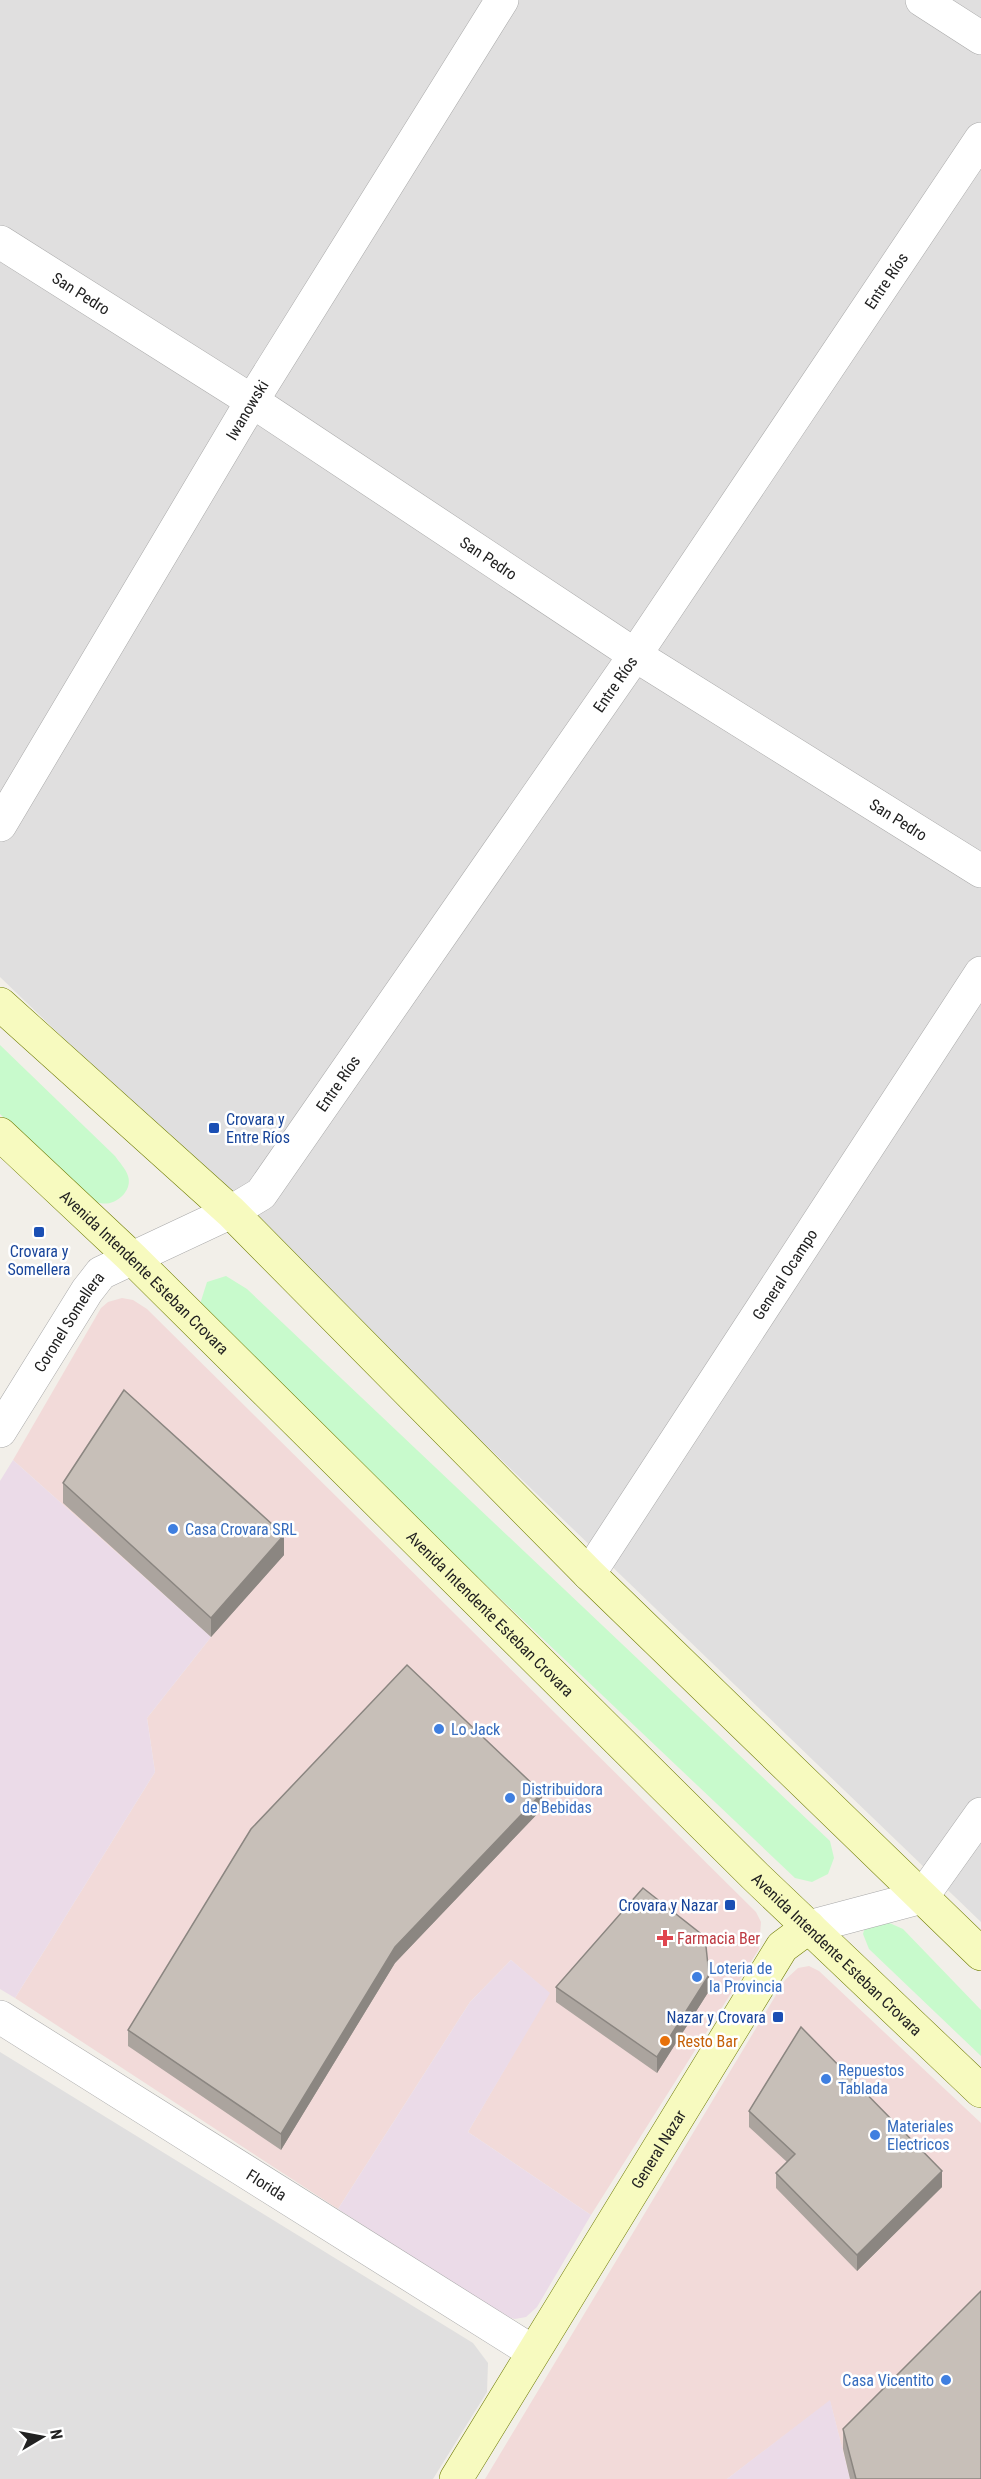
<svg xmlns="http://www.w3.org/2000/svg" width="981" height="2479" viewBox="0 0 981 2479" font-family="'Roboto Condensed',sans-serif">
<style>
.residential{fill:#e0dfdf}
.commercial{fill:#f2dad9}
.industrial{fill:#ebdbe8}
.park{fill:#c8facc}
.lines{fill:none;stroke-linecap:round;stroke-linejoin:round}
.street-casing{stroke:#a9a9a9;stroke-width:34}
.secondary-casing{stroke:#707d05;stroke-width:34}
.street{stroke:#fff;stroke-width:33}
.secondary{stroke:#f7fabf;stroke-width:33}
.wall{fill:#aba49e}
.shaded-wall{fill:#8b8681}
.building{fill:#c7bfb8;stroke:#8b8681;stroke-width:1.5}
.transit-dot{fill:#1a4fb4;stroke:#fff;stroke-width:2}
.shop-dot{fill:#3f7fe0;stroke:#fff;stroke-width:2}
.health-dot{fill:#e0444e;stroke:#fff;stroke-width:2}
.food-dot{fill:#e8710a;stroke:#fff;stroke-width:2}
.labels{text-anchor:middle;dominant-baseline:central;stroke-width:5;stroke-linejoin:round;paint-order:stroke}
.street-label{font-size:16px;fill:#222;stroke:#fff}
.transit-label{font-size:16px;fill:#164399;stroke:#fff;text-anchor:end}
.shop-label{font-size:16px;fill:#366cbe;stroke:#fff;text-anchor:start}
.health-label{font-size:16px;fill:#be3a42;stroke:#fff;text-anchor:start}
.food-label{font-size:16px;fill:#c56008;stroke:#fff;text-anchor:start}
</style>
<rect width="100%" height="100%" fill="#f2efe9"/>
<!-- residential -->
<path class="residential" d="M0 0H981V1922L0 977Z
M0 2052 473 2343 488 2363 487 2392 433 2479H0Z"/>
<!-- commercial -->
<path class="commercial" d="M122 1298 133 1300 147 1309 756 1912 761 1922 759 1949 591 2215 468 2132 549 1993 511 1960 470 2002 338 2209 15 1998 155 1772 147 1718 211 1637 13 1460 101 1308 108 1302Z
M809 1966 819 1971 981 2123V2479H850L830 2401 727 2479H485L785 1980 798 1968Z"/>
<!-- industrial -->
<path class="industrial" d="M13 1460 211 1637 147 1718 155 1772 15 1998 0 1989V1481Z
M511 1960 550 1993 468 2132 591 2215 537 2307 526 2317 515 2319 503 2316 338 2209 470 2002Z
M830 2400 850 2479H727Z"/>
<!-- park -->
<path class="park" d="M0 1045 115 1156C119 1162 126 1169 128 1176 133 1191 115 1207 100 1203 76 1197 20 1133 0 1114Z
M226 1276 247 1289 830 1841 834 1858 828 1874 812 1882 795 1878 212 1325 200 1304 207 1282Z
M867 1920 885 1921 903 1929 981 2010V2056L869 1949 863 1934Z"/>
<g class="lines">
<defs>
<g id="street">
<path d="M922 0 981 38"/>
<path id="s1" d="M0 242 252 401 635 655 981 871"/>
<path id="s2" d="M0 825 252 401 502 0"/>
<path id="s3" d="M0 1431 87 1291 101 1273 231 1212 261 1194 635 655 981 139"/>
<path id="s4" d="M589 1574 981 973"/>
<path d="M809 1927 922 1897 981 1814"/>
<path id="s5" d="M0 2017 533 2352"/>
</g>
<g id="secondary">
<path d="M0 1004 231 1212 589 1574 981 1954"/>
<path id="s6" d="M0 1134 131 1257 756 1877 981 2091"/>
<path id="s7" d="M456 2479 782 1947 809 1927"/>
</g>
</defs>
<!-- street casing -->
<use href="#street" class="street-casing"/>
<!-- secondary casing -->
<use href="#secondary" class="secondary-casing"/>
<!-- street -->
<use href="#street" class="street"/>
<!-- secondary -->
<use href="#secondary" class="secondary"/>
</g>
<!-- wall -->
<path class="wall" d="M63 1483 284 1555 211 1637 63 1503Z
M542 1809 395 1963 281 2150 128 2046V2030Z
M556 1987 709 1991 657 2073 556 2002Z
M749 2111 942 2187 857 2271 776 2188V2173L787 2162 749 2127Z
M843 2429 981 2479H850L843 2449Z"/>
<!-- shaded-wall -->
<path class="shaded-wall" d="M284 1535V1555L211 1637V1618Z
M542 1793V1809L395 1963 281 2150V2134L395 1947Z
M709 1975V1991L657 2073V2057Z
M942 2171V2187L857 2271V2255Z"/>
<!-- building -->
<path class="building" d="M124 1390 284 1535 211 1618 63 1483Z
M407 1665 542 1793 395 1947 281 2134 128 2030 251 1829Z
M643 1888 705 1937 709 1975 657 2057 556 1987Z
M801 2027 942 2171 857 2255 776 2173 795 2154 749 2111Z
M981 2291V2479H856L843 2429Z"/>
<!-- markers -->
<g class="transit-dot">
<rect x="208" y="1122" width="12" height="12" rx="3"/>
<rect x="33" y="1226" width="12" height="12" rx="3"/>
<rect x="724" y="1899" width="12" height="12" rx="3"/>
<rect x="772" y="2011" width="12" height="12" rx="3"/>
</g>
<g class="shop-dot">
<circle cx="173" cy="1529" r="6"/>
<circle cx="439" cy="1729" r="6"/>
<circle cx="510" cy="1798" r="6"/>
<circle cx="697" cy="1977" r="6"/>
<circle cx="826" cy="2079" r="6"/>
<circle cx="875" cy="2135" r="6"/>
<circle cx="946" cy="2380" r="6"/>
</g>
<path class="health-dot" d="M662 1929h6v6h6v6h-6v6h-6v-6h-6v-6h6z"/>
<circle class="food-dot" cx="665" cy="2041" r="6"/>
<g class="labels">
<!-- street labels -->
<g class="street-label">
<text stroke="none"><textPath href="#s3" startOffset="1473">Entre Ríos</textPath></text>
<text stroke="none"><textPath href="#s1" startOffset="96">San Pedro</textPath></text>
<text stroke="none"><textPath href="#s2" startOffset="483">Iwanowski</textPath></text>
<text stroke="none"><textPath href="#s1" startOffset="582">San Pedro</textPath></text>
<text stroke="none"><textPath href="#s3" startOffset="987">Entre Ríos</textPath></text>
<text stroke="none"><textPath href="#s1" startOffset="1068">San Pedro</textPath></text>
<text stroke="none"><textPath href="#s3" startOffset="501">Entre Ríos</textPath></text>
<text stroke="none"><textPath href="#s6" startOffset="200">Avenida Intendente Esteban Crovara</textPath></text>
<text stroke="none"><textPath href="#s4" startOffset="358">General Ocampo</textPath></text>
<text stroke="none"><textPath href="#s3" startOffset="129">Coronel Somellera</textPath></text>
<text stroke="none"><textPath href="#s6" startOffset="686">Avenida Intendente Esteban Crovara</textPath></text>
<text stroke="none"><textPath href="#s6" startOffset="1172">Avenida Intendente Esteban Crovara</textPath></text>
<text stroke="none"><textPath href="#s7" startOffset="387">General Nazar</textPath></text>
<text stroke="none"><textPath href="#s5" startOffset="315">Florida</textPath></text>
</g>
<!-- transit labels -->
<g class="transit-label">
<text x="226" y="1119" text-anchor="start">Crovara y<tspan x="226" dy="18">Entre Ríos</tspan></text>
<text x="39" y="1251" text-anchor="middle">Crovara y<tspan x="39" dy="18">Somellera</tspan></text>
<text x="718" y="1905">Crovara y Nazar</text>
<text x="766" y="2017">Nazar y Crovara</text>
</g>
<!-- shop labels -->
<g class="shop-label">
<text x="185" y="1529">Casa Crovara SRL</text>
<text x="451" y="1729">Lo Jack</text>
<text x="522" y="1789">Distribuidora<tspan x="522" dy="18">de Bebidas</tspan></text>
<text x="709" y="1968">Loteria de<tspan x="709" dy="18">la Provincia</tspan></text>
<text x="838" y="2070">Repuestos<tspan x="838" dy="18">Tablada</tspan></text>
<text x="887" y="2126">Materiales<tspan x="887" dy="18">Electricos</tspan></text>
<text x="934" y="2380" text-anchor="end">Casa Vicentito</text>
</g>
<!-- health labels -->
<g class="health-label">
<text x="677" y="1938">Farmacia Ber</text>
</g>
<!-- food labels -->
<g class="food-label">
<text x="677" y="2041">Resto Bar</text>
</g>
</g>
<!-- north arrow -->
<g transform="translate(42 2437) rotate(80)" stroke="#ffffff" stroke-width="4.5" paint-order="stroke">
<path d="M0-4.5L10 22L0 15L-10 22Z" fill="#222222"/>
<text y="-9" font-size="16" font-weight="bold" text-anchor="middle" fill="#222222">N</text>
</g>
</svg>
